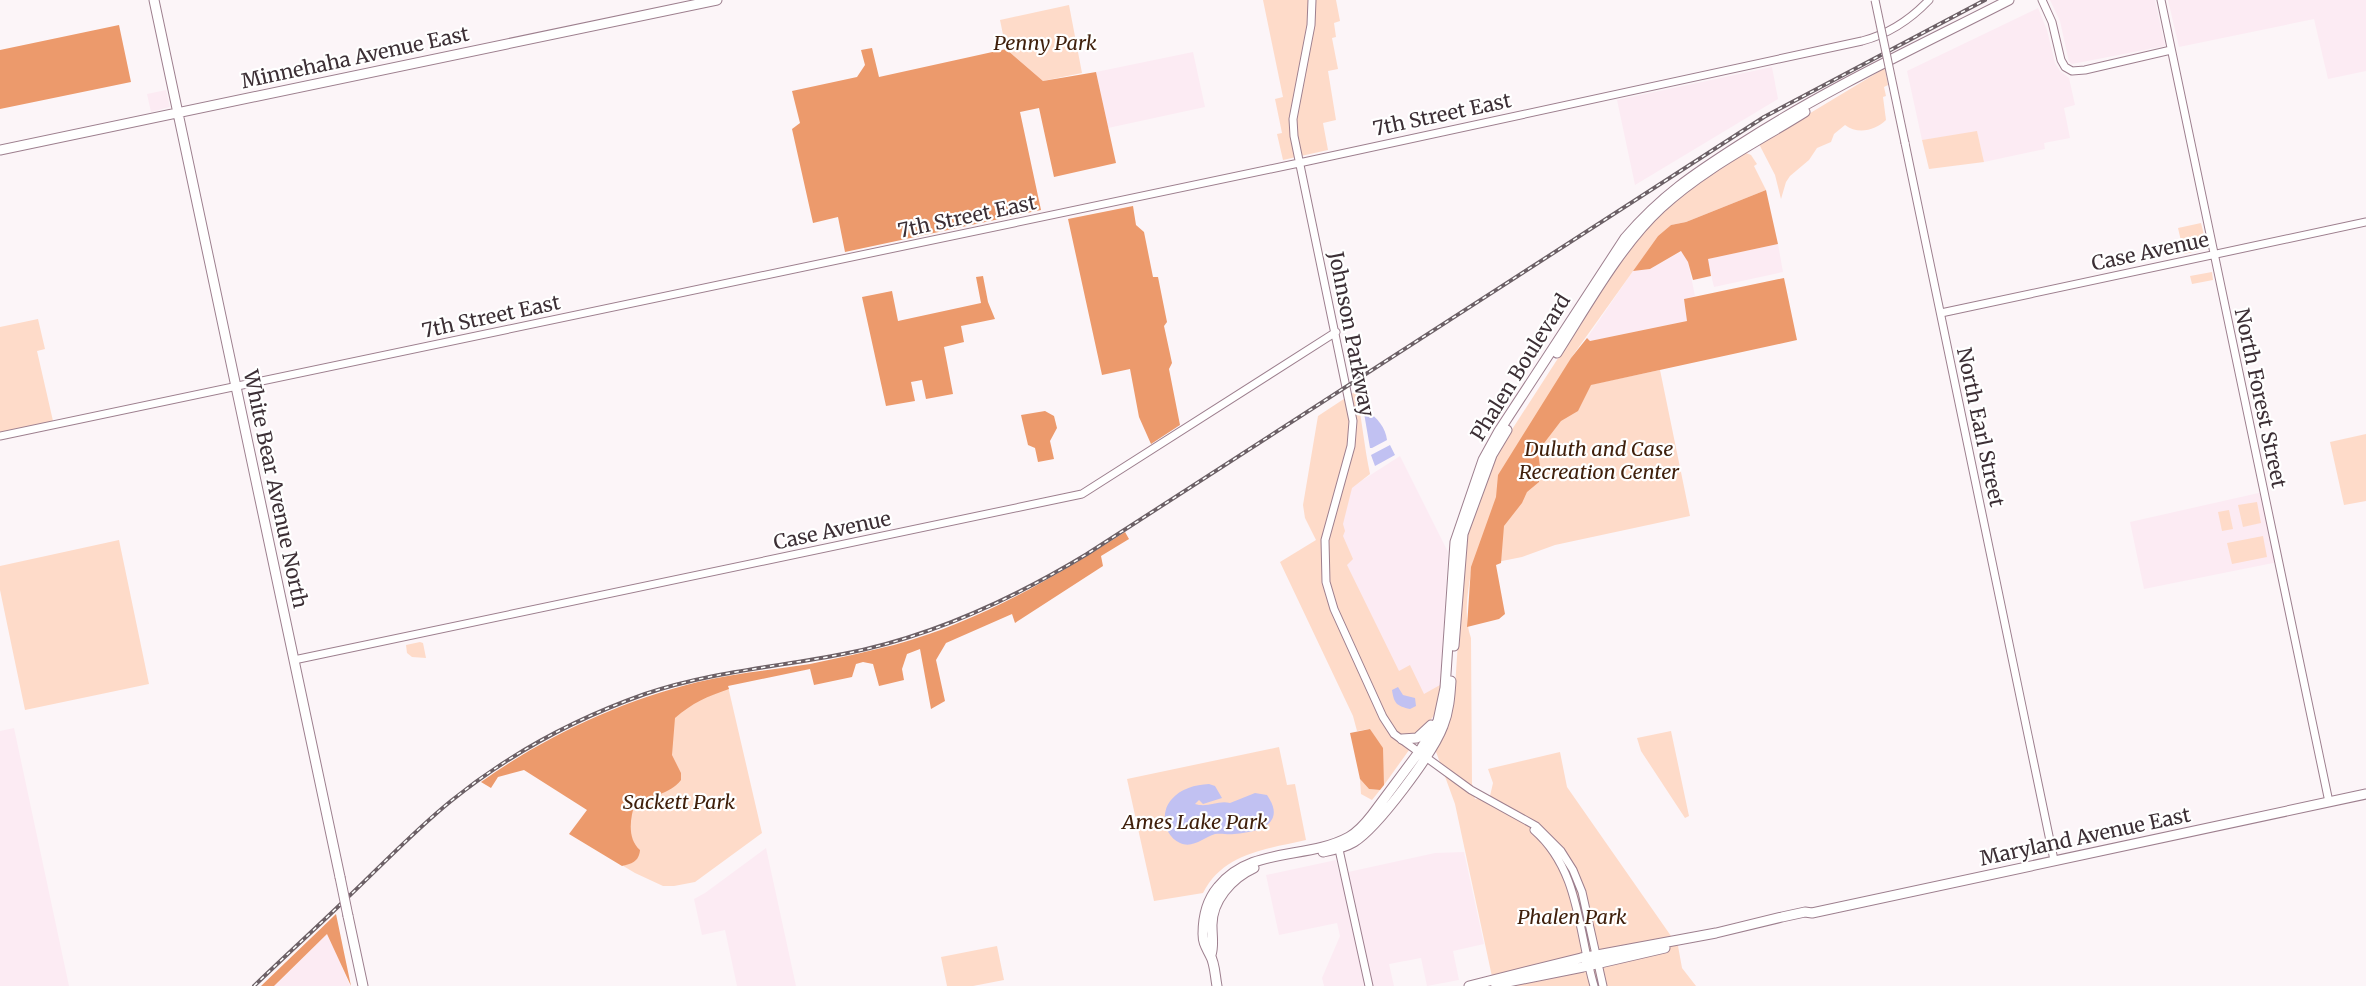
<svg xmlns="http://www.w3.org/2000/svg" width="2366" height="986" viewBox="0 0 2366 986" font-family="Merriweather,serif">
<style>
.built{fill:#fcebf3}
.green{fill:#fedbc9}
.forest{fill:#ec9a6c}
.water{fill:#c1c1f2}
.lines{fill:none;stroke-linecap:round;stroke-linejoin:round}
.minor-casing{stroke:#9d7f8e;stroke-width:9}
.major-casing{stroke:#9d7f8e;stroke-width:11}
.minor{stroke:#fff;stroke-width:7}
.major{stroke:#fff;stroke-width:9}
.rail-casing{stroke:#6c6066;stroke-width:4}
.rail{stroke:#fff;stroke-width:1.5;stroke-dasharray:4.5;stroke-linecap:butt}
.minor-bridge-casing{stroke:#9d7f8e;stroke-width:9;stroke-linecap:butt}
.major-bridge-casing{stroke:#9d7f8e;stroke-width:11;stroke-linecap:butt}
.minor-bridge{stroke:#fff;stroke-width:7}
.major-bridge{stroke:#fff;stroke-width:9}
.labels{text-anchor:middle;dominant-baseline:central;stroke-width:4.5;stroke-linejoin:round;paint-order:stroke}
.park-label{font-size:20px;font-style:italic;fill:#40200c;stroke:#fff}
.street-label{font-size:20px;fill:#3c2f35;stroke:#fff}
</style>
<rect width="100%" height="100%" fill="#fcf5f8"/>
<!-- built -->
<path class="built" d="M2050 0H2155L2165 46 2072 64 2069 62 2060 21Z
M2168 0H2366V71L2328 79 2314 19 2179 47Z
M2038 8 2047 30 2055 63 2060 71 2069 78 2075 105 2064 108 2070 138 2044 143 2045 149 1984 162 1977 132 1922 140 1907 71Z
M1193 52 1205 107 1108 128 1096 72Z
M1772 67 1778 99 1635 185 1617 100Z
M166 90 170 107 151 112 147 94Z
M1778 244 1783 272 1714 287 1707 259Z
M1682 251 1688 262 1695 296 1684 299 1687 321 1590 341 1587 338 1633 271 1650 269Z
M1400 456 1448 552 1440 685 1438 702 1432 720 1333 590 1344 492Z
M2263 492 2278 562 2144 589 2130 522Z
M14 728 69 986H0V731Z
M766 848 796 986H737L725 930 702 935 694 899 705 893Z
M1464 852 1484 944 1453 951 1459 980 1427 986 1421 958 1389 964 1394 986H1324L1322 978 1340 936 1337 923 1279 935 1266 875 1336 860 1339 874 1435 853Z
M328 933 350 986H274Z"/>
<!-- green -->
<path class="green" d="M1263 0H1336L1340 21 1334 23 1336 37 1332 38 1338 69 1328 71 1336 120 1323 123 1328 150 1283 160 1277 134 1282 133 1275 99 1283 97Z
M1069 5 1082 73 1043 81 1006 49 1000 20Z
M1885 68 1888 85 1884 87 1886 96 1883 97 1886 120C1876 130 1858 135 1845 125L1834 134 1831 142 1817 148 1809 160 1790 176 1786 182 1781 199 1775 175 1759 144Z
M1977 131 1984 162 1929 169 1922 140Z
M1746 153 1751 155 1757 164 1754 166 1766 190 1686 222 1671 225 1658 236 1571 358 1551 393 1660 370 1690 516 1555 545 1522 557 1472 567C1468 590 1463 616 1471 638L1472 784 1475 799 1490 796 1493 783 1488 769 1560 752 1567 787 1678 946 1682 968 1696 986H1494L1455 804 1435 749 1454 702 1465 537 1495 458 1502 445 1624 256C1650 221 1680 193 1718 170 1727 164 1736 157 1746 153Z
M2201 223 2205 239 2187 247 2190 252 2202 250 2184 254 2178 228Z
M2212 272 2213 280 2192 284 2190 276Z
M38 319 45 349 37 351 53 421 0 432V327Z
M1356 391C1362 419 1364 446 1370 474L1352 488 1343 524 1345 531 1343 536 1353 559 1347 565 1399 671 1410 665 1424 694 1440 685 1437 711 1384 785 1380 745 1370 729 1357 731 1353 716 1280 562 1316 540 1305 518 1303 505 1318 416Z
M2366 434V501L2344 505 2330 442Z
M2257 502 2261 523 2243 527 2238 505Z
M2229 510 2233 529 2222 531 2218 512Z
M2263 536 2267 557 2232 564 2227 543Z
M119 540 149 684 25 710 0 590V566Z
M420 642 423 643 426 658 412 657 407 653 406 645Z
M727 682 762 833 695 882 674 886H663L635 873 570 834 607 783 594 723Z
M1671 731 1689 816 1685 818 1641 751 1637 738Z
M1279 747 1287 785 1295 784 1306 840C1267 849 1223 853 1203 893L1154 901 1127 779Z
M1360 779 1369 789 1380 790 1372 800 1361 794Z
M997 946 1004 980 973 986H947L941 957Z"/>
<!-- forest -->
<path class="forest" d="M119 25 131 82 0 109V50Z
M872 48 879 77 1006 49 1043 81 1096 72 1116 163 1054 177 1039 108 1020 112 1041 210 845 252 838 217 813 223 792 129 800 123 792 91 857 77 865 65 861 50Z
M1766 190 1778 244 1708 259 1711 276 1693 280 1688 262 1681 251 1650 269 1633 271 1658 236 1671 225 1686 222Z
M1133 206 1136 225 1144 232 1153 277H1158L1167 322 1164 326 1172 363 1169 369 1180 425 1151 444 1139 417 1130 369 1102 375 1068 219Z
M983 276 988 302 995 319 961 326 964 342 944 347 953 394 926 399 922 380 911 382 915 401 886 406 862 297 892 291 898 321 981 303 976 277Z
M1784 278 1797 340 1591 385 1578 411 1561 421 1538 451 1540 467 1539 482 1527 492 1522 503 1504 526 1501 563 1496 565 1505 614 1499 619 1467 627 1471 567 1496 497 1498 475 1571 358 1587 338 1590 341 1687 321 1684 299Z
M1045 411 1054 416 1057 428 1050 441 1054 459 1038 462 1035 448 1028 445 1021 415Z
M1125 532 1129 539 1101 556 1103 566 1015 623 1012 614 946 643 936 660 945 701 931 709 920 649 907 654 902 669 904 680 879 686 873 664 863 662 856 664 852 677 814 685 810 669 728 686 729 689C708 696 692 703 675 718L672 755 681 773V780C669 795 652 795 635 803 630 818 627 839 640 850 639 862 631 864 622 866L569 834 587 810 524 770 498 777 491 788 481 782C546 736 620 701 698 682 734 673 772 670 810 664 838 658 866 652 894 645 978 622 1052 579 1125 532Z
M1370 729 1383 748 1384 785 1380 790 1369 789 1360 779 1350 733Z
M336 914 351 986 327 934 274 986H261Z"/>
<!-- water -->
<path class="water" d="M1367 412C1377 416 1386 429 1387 440L1372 448H1370L1364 413Z
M1390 445 1395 455 1375 466 1371 455Z
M1398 687 1403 695 1415 698 1416 706 1410 709C1397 706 1394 704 1392 690Z
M1209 784 1215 786 1222 798 1203 804 1199 800 1195 804C1208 808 1218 800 1230 803L1255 793 1267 795C1287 824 1259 832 1234 834 1228 835 1222 833 1215 834 1204 837 1193 849 1180 843 1164 836 1160 813 1171 800 1181 788 1195 785 1209 784Z"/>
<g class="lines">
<defs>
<path id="minor" d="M1312 0 1311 25 1293 119 1294 136 1353 421 1351 446 1325 540 1326 582 1334 609 1383 717 1394 734 1471 790 1536 826 1561 851 1573 870 1582 892 1603 986
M2042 0 2052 22 2061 60 2065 67 2072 71 2085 70 2171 50
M2161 0 2329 802
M1905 143 2054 860
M1941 313 2366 222
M0 436 1299 163 1862 41C1889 34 1910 20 1929 0
M294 660 1082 494 1336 332
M1534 830C1580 870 1578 932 1594 986
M1338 845 1369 986"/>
<path id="major" d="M154 0 340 877
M0 150 717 0
M1557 353C1587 306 1620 246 1661 208 1703 169 1757 142 1805 112
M1454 646 1463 534 1492 455 1507 430
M1402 739 1417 738 1431 725
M1323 852C1333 850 1344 848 1354 842 1378 827 1433 753 1443 726 1449 711 1450 696 1451 681
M348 916 363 986
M1211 955C1214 945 1212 937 1212 927 1211 901 1232 878 1254 868
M1494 982 1498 984 1583 967 1665 948
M1217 986C1215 976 1215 963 1210 955 1206 947 1203 943 1203 934 1203 917 1207 900 1218 887 1251 846 1307 860 1349 837 1358 832 1365 824 1372 815L1419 752 1438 721 1445 688 1455 542 1483 460 1499 431 1625 238C1662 195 1694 174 1741 144 1826 89 1919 46 2009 0
M1469 986 1581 958 1716 933 1782 917 1805 912 1812 913 2366 794"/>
</defs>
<!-- minor casing -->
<use href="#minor" class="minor-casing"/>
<!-- major casing -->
<use href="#major" class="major-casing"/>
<!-- minor -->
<use href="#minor" class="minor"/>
<!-- major -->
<use href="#major" class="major"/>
<defs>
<path id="rail" d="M254 986C284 957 315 929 345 900 380 867 414 831 451 801 509 754 574 719 645 694 709 672 777 667 843 654 931 637 1011 600 1087 554L1764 117 1985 0"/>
</defs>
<!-- rail casing -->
<use href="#rail" class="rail-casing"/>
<!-- rail -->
<use href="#rail" class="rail"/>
<defs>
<path id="minor-bridge" d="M1875 0 1905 143"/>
<path id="major-bridge" d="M340 877 348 916"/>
</defs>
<!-- minor-bridge casing -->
<use href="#minor-bridge" class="minor-bridge-casing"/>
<!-- major-bridge casing -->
<use href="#major-bridge" class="major-bridge-casing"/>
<!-- minor-bridge -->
<use href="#minor-bridge" class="minor-bridge"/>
<!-- major-bridge -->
<use href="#major-bridge" class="major-bridge"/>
</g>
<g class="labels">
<!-- park labels -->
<g class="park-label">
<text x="1045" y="42">Penny Park</text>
<text x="1599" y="448">Duluth and Case<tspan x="1599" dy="23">Recreation Center</tspan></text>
<text x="679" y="801">Sackett Park</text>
<text x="1195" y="821">Ames Lake Park</text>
<text x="1572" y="916">Phalen Park</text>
</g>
<!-- street labels -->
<g class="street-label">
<text transform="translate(355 57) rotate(-12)">Minnehaha Avenue East</text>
<text transform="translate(1442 114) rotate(-12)">7th Street East</text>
<text transform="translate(967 216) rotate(-12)">7th Street East</text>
<text transform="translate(2150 251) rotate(-12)">Case Avenue</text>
<text transform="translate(491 316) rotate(-12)">7th Street East</text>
<text transform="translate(1352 334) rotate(79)">Johnson Parkway</text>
<text transform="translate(1520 367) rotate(-58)">Phalen Boulevard</text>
<text transform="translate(2261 398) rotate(78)">North Forest Street</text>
<text transform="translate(1981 427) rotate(78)">North Earl Street</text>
<text transform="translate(276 489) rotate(78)">White Bear Avenue North</text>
<text transform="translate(832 530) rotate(-12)">Case Avenue</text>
<text transform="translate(2085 836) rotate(-12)">Maryland Avenue East</text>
</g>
</g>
</svg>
